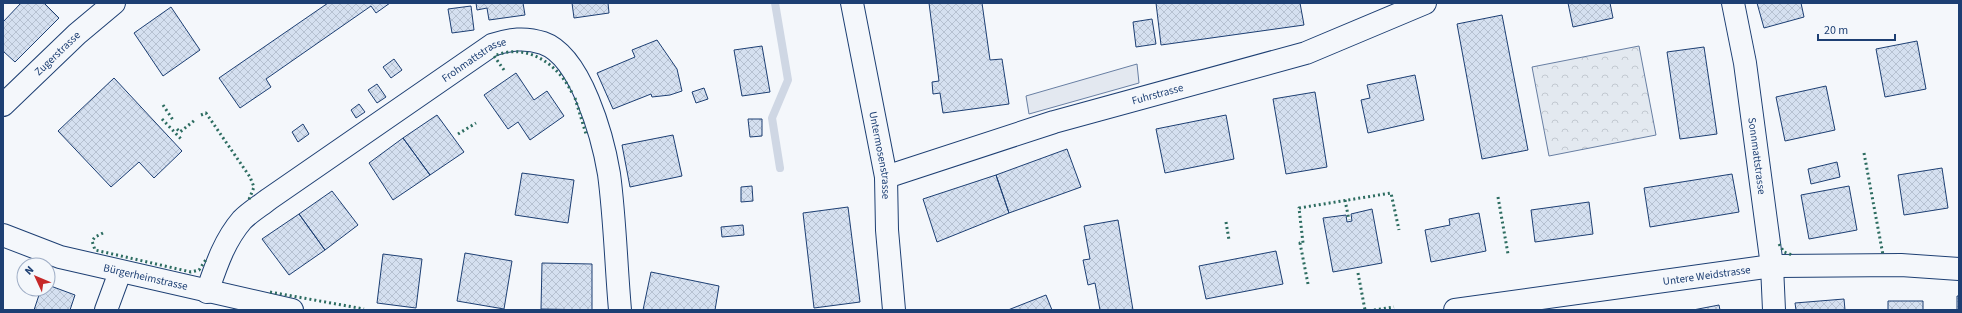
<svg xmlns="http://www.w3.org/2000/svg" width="1962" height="313" viewBox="0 0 1962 313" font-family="'Source Sans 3',sans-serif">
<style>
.park{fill:url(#park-crowns);stroke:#687fa3}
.parking{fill:#e3e8f0;stroke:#687fa3}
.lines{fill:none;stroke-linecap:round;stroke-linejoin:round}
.stream{stroke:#cfd7e4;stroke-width:8}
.building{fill:url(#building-cross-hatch);stroke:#1d3f73}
.street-casing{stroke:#1d3f73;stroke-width:24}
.secondary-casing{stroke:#1d3f73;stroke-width:24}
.street{stroke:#f4f7fb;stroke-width:22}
.secondary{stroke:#f4f7fb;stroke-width:22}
.hedge{stroke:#2c6c60;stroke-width:3;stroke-dasharray:2 3;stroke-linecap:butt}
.labels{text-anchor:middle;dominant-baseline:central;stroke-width:3;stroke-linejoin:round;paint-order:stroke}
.street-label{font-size:11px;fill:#1d3f73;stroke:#f4f7fb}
</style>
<defs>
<pattern id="park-crowns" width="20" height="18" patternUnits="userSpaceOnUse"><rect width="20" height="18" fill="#e3e9f0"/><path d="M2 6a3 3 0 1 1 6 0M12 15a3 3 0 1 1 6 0" fill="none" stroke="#c2c9d1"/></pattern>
<pattern id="building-cross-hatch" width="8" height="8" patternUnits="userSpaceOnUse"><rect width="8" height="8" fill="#d5e0f0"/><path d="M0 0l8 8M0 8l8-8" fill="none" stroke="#b6c1d1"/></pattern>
</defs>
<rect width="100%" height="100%" fill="#f4f7fb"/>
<!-- park -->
<path class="park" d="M1639 46 1656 135 1549 156 1532 67Z"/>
<!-- parking -->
<path class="parking" d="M1137 64 1139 83 1029 114 1026 96Z"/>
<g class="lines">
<!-- stream -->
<path class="stream" d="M775 3 788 80 772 118 780 168"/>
</g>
<!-- building -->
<path class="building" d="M21 3H44L59 18 15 62 3 51V22Z
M328 3H390L376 13 371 6 266 79 271 87 240 108 219 78Z
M476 3H523L525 15 489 20 487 8 477 10Z
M572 3H608L609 13 574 18Z
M929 3H982L990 60 1002 59 1009 104 943 113 940 93 933 94 932 82 939 81Z
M1156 3H1300L1304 25 1161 45Z
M1568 3H1610L1613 18 1573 27Z
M1757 3H1801L1804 17 1764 28Z
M471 6 474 30 452 33 448 9Z
M171 7 200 50 163 76 134 33Z
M1502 15 1528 150 1482 159 1457 24Z
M1152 19 1156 44 1136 47 1133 22Z
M657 40 677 69 682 91 670 95 652 97 651 94 613 109 597 73 635 57 632 50Z
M1917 41 1926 89 1885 97 1876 49Z
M762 46 770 92 742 96 734 50Z
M1704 47 1717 134 1680 139 1667 52Z
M394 59 402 70 391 78 383 67Z
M516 73 534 100 547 91 564 116 530 140 518 122 508 129 484 95Z
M1415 75 1424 120 1368 133 1361 100 1370 98 1367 85Z
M114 78 182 151 154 178 139 162 111 187 58 131Z
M377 84 386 97 377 103 368 90Z
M1826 86 1835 130 1785 141 1776 97Z
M704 88 708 99 696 103 692 92Z
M1315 92 1327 167 1286 174 1273 99Z
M359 104 365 112 356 118 351 110Z
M437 115 464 152 430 175 403 138Z
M1226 115 1234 159 1165 173 1156 129Z
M748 119H762V136L750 137Z
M303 124 309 134 298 142 292 132Z
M673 135 682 176 630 187 622 145Z
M403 138 430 175 393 200 369 163Z
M1067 149 1081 187 1009 213 996 175Z
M1837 162 1840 177 1811 184 1808 169Z
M1942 168 1948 208 1904 215 1898 175Z
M522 173 574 180 568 223 515 215Z
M1732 174 1739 212 1650 227 1644 188Z
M996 175 1009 213 937 242 923 199Z
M752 186 753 201 741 202V187Z
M1849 186 1857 230 1809 239 1801 195Z
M332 191 358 225 325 250 299 214Z
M1589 202 1593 234 1535 242 1531 210Z
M848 207 860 302 814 308 803 213Z
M1372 209 1382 263 1333 272 1323 218 1346 215 1347 222 1352 221 1351 214Z
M1479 213 1486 251 1431 262 1425 230 1450 225 1449 219Z
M299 214 325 250 289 275 262 239Z
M1118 220 1133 310H1100L1095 283 1088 285 1083 260 1090 259 1084 226Z
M743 225 744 235 722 237 721 227Z
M1276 251 1283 284 1206 299 1199 266Z
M465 253 512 261 504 309 457 301Z
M383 254 422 259 416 308 377 303Z
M542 263 592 264V310L541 309Z
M651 272 719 286 715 310H643Z
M48 285 75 295 70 310H34L41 289H48Z
M1046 295 1052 310H1008Z
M1957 296H1959V310H1957Z
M1844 299 1845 310H1796L1795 303Z
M1888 301H1923V310H1888Z
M1719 305 1720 310H1693Z"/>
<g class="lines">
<defs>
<g id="street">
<path id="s1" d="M852 3 886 177 887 230 894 310"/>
<path id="s2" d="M1733 3 1745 63 1772 266 1774 310"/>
<path id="s3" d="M886 177 1054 122 1306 53 1425 3"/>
<path id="s4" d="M3 235 60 257 292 310"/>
<path id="s5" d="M207 292C216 266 224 241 242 220 250 212 260 206 269 199L492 45C510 39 525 37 543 43 581 56 603 138 609 174 615 219 616 265 620 310"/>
<path d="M106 310 120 272"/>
<path id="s6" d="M1455 310 1772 266 1901 265 1959 269"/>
</g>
<g id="secondary">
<path id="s7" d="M3 105 77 34 114 3"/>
</g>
</defs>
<!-- street casing -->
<use href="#street" class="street-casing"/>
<!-- secondary casing -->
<use href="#secondary" class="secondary-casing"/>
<!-- street -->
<use href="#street" class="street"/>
<!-- secondary -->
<use href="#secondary" class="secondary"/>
<!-- hedge -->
<path class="hedge" d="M504 70 494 56C527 42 558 64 572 93
M575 98 586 134
M163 105 173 120
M201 115 206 113 250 177 254 187 248 202
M162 119 181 139
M177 129 180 132 195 120
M458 134 476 123
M1864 153 1883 255H1882
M1498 197 1508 254
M1345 200 1349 220
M1226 222 1229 240
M103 233 95 237 92 241 95 250 191 272 199 270 207 258
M1779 244 1784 252 1792 255
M1358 273 1365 310
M1308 284 1300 243H1303L1299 208 1391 193 1399 230
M270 292 364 309
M1374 310 1394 307"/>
</g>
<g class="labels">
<!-- street labels -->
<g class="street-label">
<text stroke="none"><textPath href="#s7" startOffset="75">Zugerstrasse</textPath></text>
<text stroke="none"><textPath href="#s5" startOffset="363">Frohmattstrasse</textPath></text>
<text stroke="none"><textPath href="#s3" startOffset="284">Fuhrstrasse</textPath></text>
<text stroke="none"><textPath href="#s1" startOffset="155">Untermosenstrasse</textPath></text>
<text stroke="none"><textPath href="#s2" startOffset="155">Sonnmattstrasse</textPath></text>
<text stroke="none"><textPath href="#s6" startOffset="254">Untere Weidstrasse</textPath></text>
<text stroke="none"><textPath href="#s4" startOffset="149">Bürgerheimstrasse</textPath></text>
</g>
</g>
<!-- border -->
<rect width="1962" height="313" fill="none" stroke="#1d3f73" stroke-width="8"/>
<!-- north arrow -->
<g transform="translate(36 277) rotate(314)"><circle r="19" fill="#f4f7fb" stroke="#9eadc5"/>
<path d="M0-3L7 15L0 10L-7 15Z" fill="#c62828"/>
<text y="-6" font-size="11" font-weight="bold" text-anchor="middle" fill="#1d3f73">N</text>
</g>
<!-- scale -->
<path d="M1818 34v6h77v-6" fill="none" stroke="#1d3f73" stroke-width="2"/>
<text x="1824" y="34" font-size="12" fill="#1d3f73" stroke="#f4f7fb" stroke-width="3" paint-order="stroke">20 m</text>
</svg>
